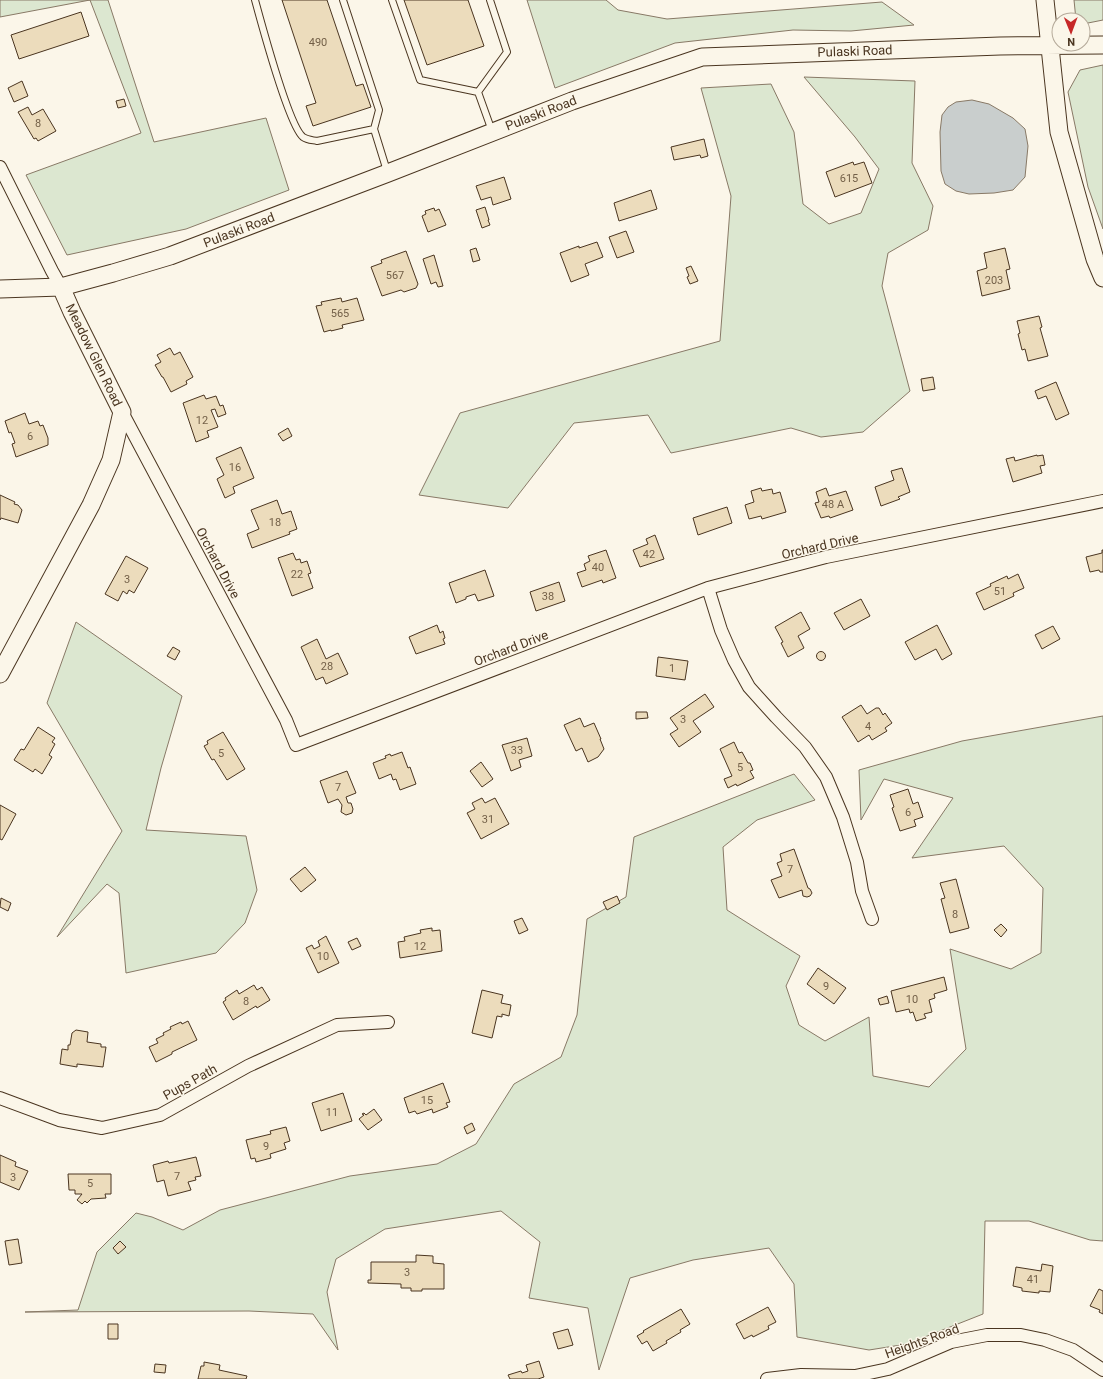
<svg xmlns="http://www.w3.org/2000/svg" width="1103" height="1379" viewBox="0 0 1103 1379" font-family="Roboto,sans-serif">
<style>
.green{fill:#dce7d0;stroke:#887966}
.water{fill:#c9cecd;stroke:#887966}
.building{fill:#ecdcbc;stroke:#4a3520}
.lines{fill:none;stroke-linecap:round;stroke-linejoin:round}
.lane-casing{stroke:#4a3520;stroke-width:8}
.street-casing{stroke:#4a3520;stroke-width:14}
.secondary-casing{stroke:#4a3520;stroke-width:19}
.lane{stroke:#fbf6e9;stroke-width:6}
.street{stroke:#fbf6e9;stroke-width:12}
.secondary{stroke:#fbf6e9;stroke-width:17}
.labels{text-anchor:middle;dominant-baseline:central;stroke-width:3;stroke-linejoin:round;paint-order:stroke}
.number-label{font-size:11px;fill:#725f47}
.street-label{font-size:13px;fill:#4a3520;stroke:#fbf6e9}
</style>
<rect width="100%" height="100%" fill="#fbf6e9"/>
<!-- green -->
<path class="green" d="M0 0H108L154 142 266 118 289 190 186 229 67 255 26 175 141 133 90 0 0 17Z
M527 0H606L618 10 667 19 882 2 914 25 851 31 793 30 675 43 555 88Z
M1074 0H1103V20L1083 24V20H1076Z
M1103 65V229L1088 187 1068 92 1080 70Z
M804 77 915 81 912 163 933 206 928 230 888 253 882 286 910 391 863 432 821 437 791 428 671 453 648 415 574 423 508 508 419 495 460 413 720 341 731 196 701 88 771 84 794 132 803 204 829 224 861 213 879 169 855 137Z
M76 622 182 696 161 768 146 830 246 836 257 890 245 923 216 953 126 973 119 893 107 884 57 937 122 831 47 703Z
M1103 716V1241L1090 1240 1029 1221H985L983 1314 907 1344 869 1350 797 1337 794 1284 769 1248 693 1260 630 1278 599 1370 588 1308 529 1298 540 1242 501 1211 385 1229 336 1259 327 1292 338 1350 313 1314 249 1311 25 1312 78 1310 97 1252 136 1213 152 1217 183 1230 220 1210 350 1176 437 1164 476 1144 514 1084 561 1057 577 1015 587 919 626 897 634 837 794 774 815 800 757 820 723 847 727 910 800 956 786 986 799 1025 825 1041 869 1017 873 1076 929 1087 966 1049 950 949 1011 969 1041 953 1043 888 1004 846 912 858 953 798 884 779 861 820 859 770 962 741Z"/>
<!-- water -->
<path class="water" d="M972 100 989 104 1013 118 1025 129 1028 146 1025 177 1013 190 994 193 969 194 956 191 945 184 941 171 940 132 942 115 948 107 956 102Z"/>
<!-- building -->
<path class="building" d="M282 0H327L356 86 363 84 371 107 313 126 306 106 316 103Z
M404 0H468L484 46 427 65Z
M81 12 89 36 19 59 11 35Z
M22 81 28 96 14 102 8 88Z
M124 99 126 106 118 108 116 101Z
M28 107 32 115 43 109 56 131 38 141 36 138 34 139 18 112Z
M704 139 708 156 701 158 700 155 674 160 671 147Z
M853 162 854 165 864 162 872 183 835 197 826 172Z
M504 177 511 199 493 205 491 197 481 200 476 186Z
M651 190 657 209 619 221 614 203Z
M485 207 489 220H488L490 225 482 228 476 210Z
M434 208 435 211 439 209 446 225 428 232 422 216 426 214 425 211Z
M626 231 634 252 617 258 609 237Z
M597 242 603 257 585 264 589 275 571 282 560 253 579 246V248Z
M476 248 480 260 473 262 470 250Z
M1005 248 1010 269 1006 270 1010 289 982 296 977 271 987 268 984 253Z
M406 251 418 284 416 288 404 292 401 290 382 296 371 267 382 263 381 260Z
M434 255 443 286 438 287 436 282 431 284 423 259Z
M691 266 698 281 690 284 687 277 689 276 686 268Z
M341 298 342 302 357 298 364 320 342 325 343 328 331 331V330L324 332 316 306 322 305 321 302Z
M1039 316 1042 327 1040 328 1048 356 1028 361 1025 349 1022 350 1018 334 1020 333 1017 321Z
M170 348 174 355 180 352 193 377 186 381 187 384 171 392 163 377H162L155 365 161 362 157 355Z
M933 377 935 389 923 391 921 379Z
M1056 382 1069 414 1056 420 1046 396 1038 399 1035 391Z
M204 395 206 399 216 396 220 406 223 405 226 414 218 417 215 409 211 410 218 427 207 431 209 437 196 442 183 403Z
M25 413 29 424 38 421 40 426 43 425 48 438V445L16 457 12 444 15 443 11 432 9 433 5 421Z
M288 428 292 436 283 441 278 434Z
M241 447 254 478 233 487 235 493 225 498 217 479 224 475 216 458Z
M1037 455V456L1043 455 1045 465 1040 466 1042 473 1013 482 1006 459 1014 457 1015 461Z
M902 468 910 492 898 497 900 499 881 506 875 487 894 480 891 471Z
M761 488 762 491 772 489 773 494 780 492 786 512 762 519 761 516 749 519 745 505 754 502 751 491Z
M826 488 829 496 846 491 853 510 830 518 829 516 821 518 815 503 819 502 816 492Z
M0 495 15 502 14 504 18 505 22 510 18 523 1 518 0 520Z
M277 500 282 514 291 511 297 529 289 532 290 534 252 548 247 534 259 529 251 510Z
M727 507 732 523 698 535 693 518Z
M655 535 664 559 640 567 633 550 648 544 646 539Z
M606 550 616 578 603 583 602 580 582 587 577 573 586 570 584 564 590 561 588 556Z
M1102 550H1103V572H1100L1099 570 1090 572 1086 557 1102 553Z
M293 553 296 560 300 559 301 563 307 561 311 573 308 574 313 588 292 596 278 558Z
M126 556 148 568 134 593 129 590 127 594 123 591 118 601 105 594Z
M485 570 494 596 478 601 475 594 466 597V599L456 603 449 583Z
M1018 574 1024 588 1013 593 1014 596 984 610 976 593 991 586 990 584 1007 576 1008 579Z
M559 582 565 601 536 611 530 592Z
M861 599 870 616 844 630 834 613Z
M801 612 810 629 798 636 804 648 788 657 781 643 783 642 775 627Z
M437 625 440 633 443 631 445 638 443 639 445 644 416 654 409 637Z
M937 625 952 654 942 660 936 649 915 660 905 642Z
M1053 626 1060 639 1042 649 1035 635Z
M317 639 326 659 338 653 348 674 326 684 323 677 316 680 301 647Z
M173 647 180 651 175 660 167 656Z
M816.5 656a4.5 4.5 0 1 1 9 0a4.5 4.5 0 1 1-9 0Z
M658 657 688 661 685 680 656 676Z
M705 694 714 707 693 721 701 732 679 747 670 734 678 729 670 718Z
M861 705 867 714 876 708H879L883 715 885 713 892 723 885 728 887 731 872 740 869 735 858 742 842 717Z
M636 712H647L648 718 636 719Z
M580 718 584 727 594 723 601 739H600L604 749 598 757 588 762 582 748 576 751 564 725Z
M38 727 55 738 52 742 55 744 49 755 52 757 42 774 35 769 33 772 14 760 21 749 24 750Z
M223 732 245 769 227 780 214 759 212 760 204 746 208 744 207 741Z
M527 738 532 756 519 760 521 767 511 771 502 745Z
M734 742 739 753 742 752 748 763H750L753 770 750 771 754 778 737 786 736 784 728 788 724 779 732 776 720 749Z
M402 752 408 768 410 767 416 784 400 790 396 779 393 780 391 774 379 779 373 763 386 758 385 756 390 754 391 756Z
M481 762 493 779 482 787 470 771Z
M347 771 356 793 346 797 348 803H351L353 809 352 813 346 815 341 812 342 805 338 799 328 803 320 781Z
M908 789 913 804 918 802 923 817 914 820 916 826 900 831 892 808 894 807 890 795Z
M482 798 485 803 495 798 509 824 481 839 467 813 475 809 472 803Z
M0 805 16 814 2 840 0 839Z
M794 849 808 888 810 889 812 893 810 896 807 897 803 896 802 890 779 898 771 880 782 876 777 863 782 861 780 854Z
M305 867 316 880 301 892 290 879Z
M956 879 969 928 950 933 941 899 945 898 940 883Z
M617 896 620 903 607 910 603 902Z
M1 898 11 903 8 911 0 907Z
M522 918 528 930 519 934 514 921Z
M1001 924 1007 930 1001 937 994 930Z
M432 928V931L440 930 442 951 400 958 398 942 405 941 404 937 421 933 420 930Z
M326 936 339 963 318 973 306 948 312 945 314 949 320 946 318 941Z
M357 938 361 946 352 950 348 942Z
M818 968 846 988 834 1004 807 984Z
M944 977 947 990 934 994 935 998 929 1000 932 1012 924 1014 926 1018 916 1021 913 1012 910 1013 909 1009 896 1012 891 991Z
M254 985 257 990 262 987 270 1000 257 1008 256 1006 233 1020 223 1002 226 1000 225 998 237 990 239 994Z
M482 990 503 995 501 1003 511 1005 509 1016 502 1014V1017L497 1016 492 1038 472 1033Z
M887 996 889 1003 880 1005 878 999Z
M188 1021 197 1040 172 1052V1054L156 1062 149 1047 158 1043 156 1039 164 1035 163 1033 171 1029 170 1027 181 1022 182 1024Z
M76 1030 88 1032 87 1042 101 1044V1047H106L103 1067 77 1064V1067L60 1064 62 1049 68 1050V1045H70L72 1033Z
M443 1083 450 1102 446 1103 448 1107 433 1113 432 1109 417 1114 415 1111 409 1113 404 1098Z
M343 1093 352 1121 321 1131 312 1103Z
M374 1109 382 1120 368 1130 359 1119 364 1115 362 1114 364 1113 366 1115Z
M472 1123 475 1130 467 1134 464 1127Z
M286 1127 290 1141 284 1143 286 1149 270 1154 271 1158 256 1162 255 1158 251 1159 246 1140 271 1134 270 1131Z
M0 1155 16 1162 15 1166 28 1171 19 1190 0 1182Z
M196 1157 201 1176 195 1177 196 1180 188 1182 191 1190 168 1196 164 1180 157 1182 153 1165 168 1161 169 1163Z
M68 1174H111V1194H105L106 1198 91 1199 87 1203 85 1201 82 1204 77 1200 82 1194H75V1190H69Z
M18 1239 22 1263 9 1265 5 1241Z
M120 1241 126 1247 118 1254 113 1248Z
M416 1255 433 1256V1263L444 1264V1289H422V1291H411V1288H401V1284L368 1283V1280H371V1262H416Z
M1042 1264 1053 1266 1050 1292 1039 1291V1293L1022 1291V1288L1013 1286 1016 1267 1041 1271Z
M1099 1289 1103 1291V1314L1099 1312 1100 1310 1090 1306Z
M768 1307 776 1322 768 1326 769 1329 753 1337 752 1335 744 1339 736 1324Z
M681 1309 690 1324 680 1330 681 1332 666 1341 667 1343 653 1351 647 1341 642 1344 637 1336 644 1332 643 1331Z
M108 1324H118V1339H108Z
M568 1329 573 1345 558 1349 553 1333Z
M539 1361 544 1377 538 1379H510L508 1375 521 1371 522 1373 528 1371 526 1365Z
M204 1362 220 1365 219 1370 247 1376 246 1379H198L201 1366H204Z
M155 1364 166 1365 165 1373 154 1372Z"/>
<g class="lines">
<defs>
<path id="lane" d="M255 0C261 22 289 126 303 137 307 140 312 140 317 141L374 129
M343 0 379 110 374 129 387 171
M392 0 420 80 478 92
M490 0 507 52 478 92 492 131"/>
<path id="street" d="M0 167 52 271 61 287
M122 412 286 720 296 745 708 588 826 557 1103 501
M708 588 721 630 734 660 749 687 776 717 805 747 826 777 843 817 857 862 862 891 872 919
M0 1098 59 1120 102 1128 160 1115 248 1066 337 1025 388 1022
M767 1379 801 1375 855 1376 888 1369 951 1342 987 1335H1021L1045 1340 1073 1350 1103 1370"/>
<path id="secondary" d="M1045 0 1059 132 1095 259 1103 278
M0 289 61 287 113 273 170 256 388 173 572 101 702 57 1000 46 1103 45
M0 674 91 505 111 460 122 412 72 312 61 287"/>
</defs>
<!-- lane casing -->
<use href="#lane" class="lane-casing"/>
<!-- street casing -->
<use href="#street" class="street-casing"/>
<!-- secondary casing -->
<use href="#secondary" class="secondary-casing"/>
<!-- lane -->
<use href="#lane" class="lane"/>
<!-- street -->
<use href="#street" class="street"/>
<!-- secondary -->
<use href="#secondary" class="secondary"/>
</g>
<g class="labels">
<!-- number labels -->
<g class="number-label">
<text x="318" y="42">490</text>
<text x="38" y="123">8</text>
<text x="849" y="178">615</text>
<text x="395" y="275">567</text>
<text x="994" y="280">203</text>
<text x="340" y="313">565</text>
<text x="202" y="420">12</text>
<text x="30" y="436">6</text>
<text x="235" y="467">16</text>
<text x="833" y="504">48 A</text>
<text x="275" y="522">18</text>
<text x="649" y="554">42</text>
<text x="598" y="567">40</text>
<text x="297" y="574">22</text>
<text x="127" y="579">3</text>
<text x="1000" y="591">51</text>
<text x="548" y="596">38</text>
<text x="327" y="666">28</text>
<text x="672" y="668">1</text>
<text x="683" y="719">3</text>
<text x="868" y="726">4</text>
<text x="517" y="750">33</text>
<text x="221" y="753">5</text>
<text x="740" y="767">5</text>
<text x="338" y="787">7</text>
<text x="908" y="812">6</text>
<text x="488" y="819">31</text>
<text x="790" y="869">7</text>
<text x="955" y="914">8</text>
<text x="420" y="946">12</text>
<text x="323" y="956">10</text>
<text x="826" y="986">9</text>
<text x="912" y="999">10</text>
<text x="246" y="1001">8</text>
<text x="427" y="1100">15</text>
<text x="332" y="1112">11</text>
<text x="266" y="1146">9</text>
<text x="177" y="1176">7</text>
<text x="13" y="1177">3</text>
<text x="90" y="1183">5</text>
<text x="407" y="1272">3</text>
<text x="1033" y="1279">41</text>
</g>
<!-- street labels -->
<g class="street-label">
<text transform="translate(855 51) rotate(-2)">Pulaski Road</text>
<text transform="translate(541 113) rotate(-21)">Pulaski Road</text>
<text transform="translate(239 230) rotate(-21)">Pulaski Road</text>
<text transform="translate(94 355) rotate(64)">Meadow Glen Road</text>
<text transform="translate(820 546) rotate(-13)">Orchard Drive</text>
<text transform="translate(218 563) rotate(62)">Orchard Drive</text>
<text transform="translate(511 648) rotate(-21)">Orchard Drive</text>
<text transform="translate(190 1082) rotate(-29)">Pups Path</text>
<text transform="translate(922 1341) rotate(-20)">Heights Road</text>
</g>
</g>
<!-- north arrow -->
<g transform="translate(1071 32) rotate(179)"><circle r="19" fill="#fbf6e9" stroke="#b4a999"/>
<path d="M0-3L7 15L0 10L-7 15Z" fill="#c62828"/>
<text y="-6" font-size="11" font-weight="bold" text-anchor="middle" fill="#4a3520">N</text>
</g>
</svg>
